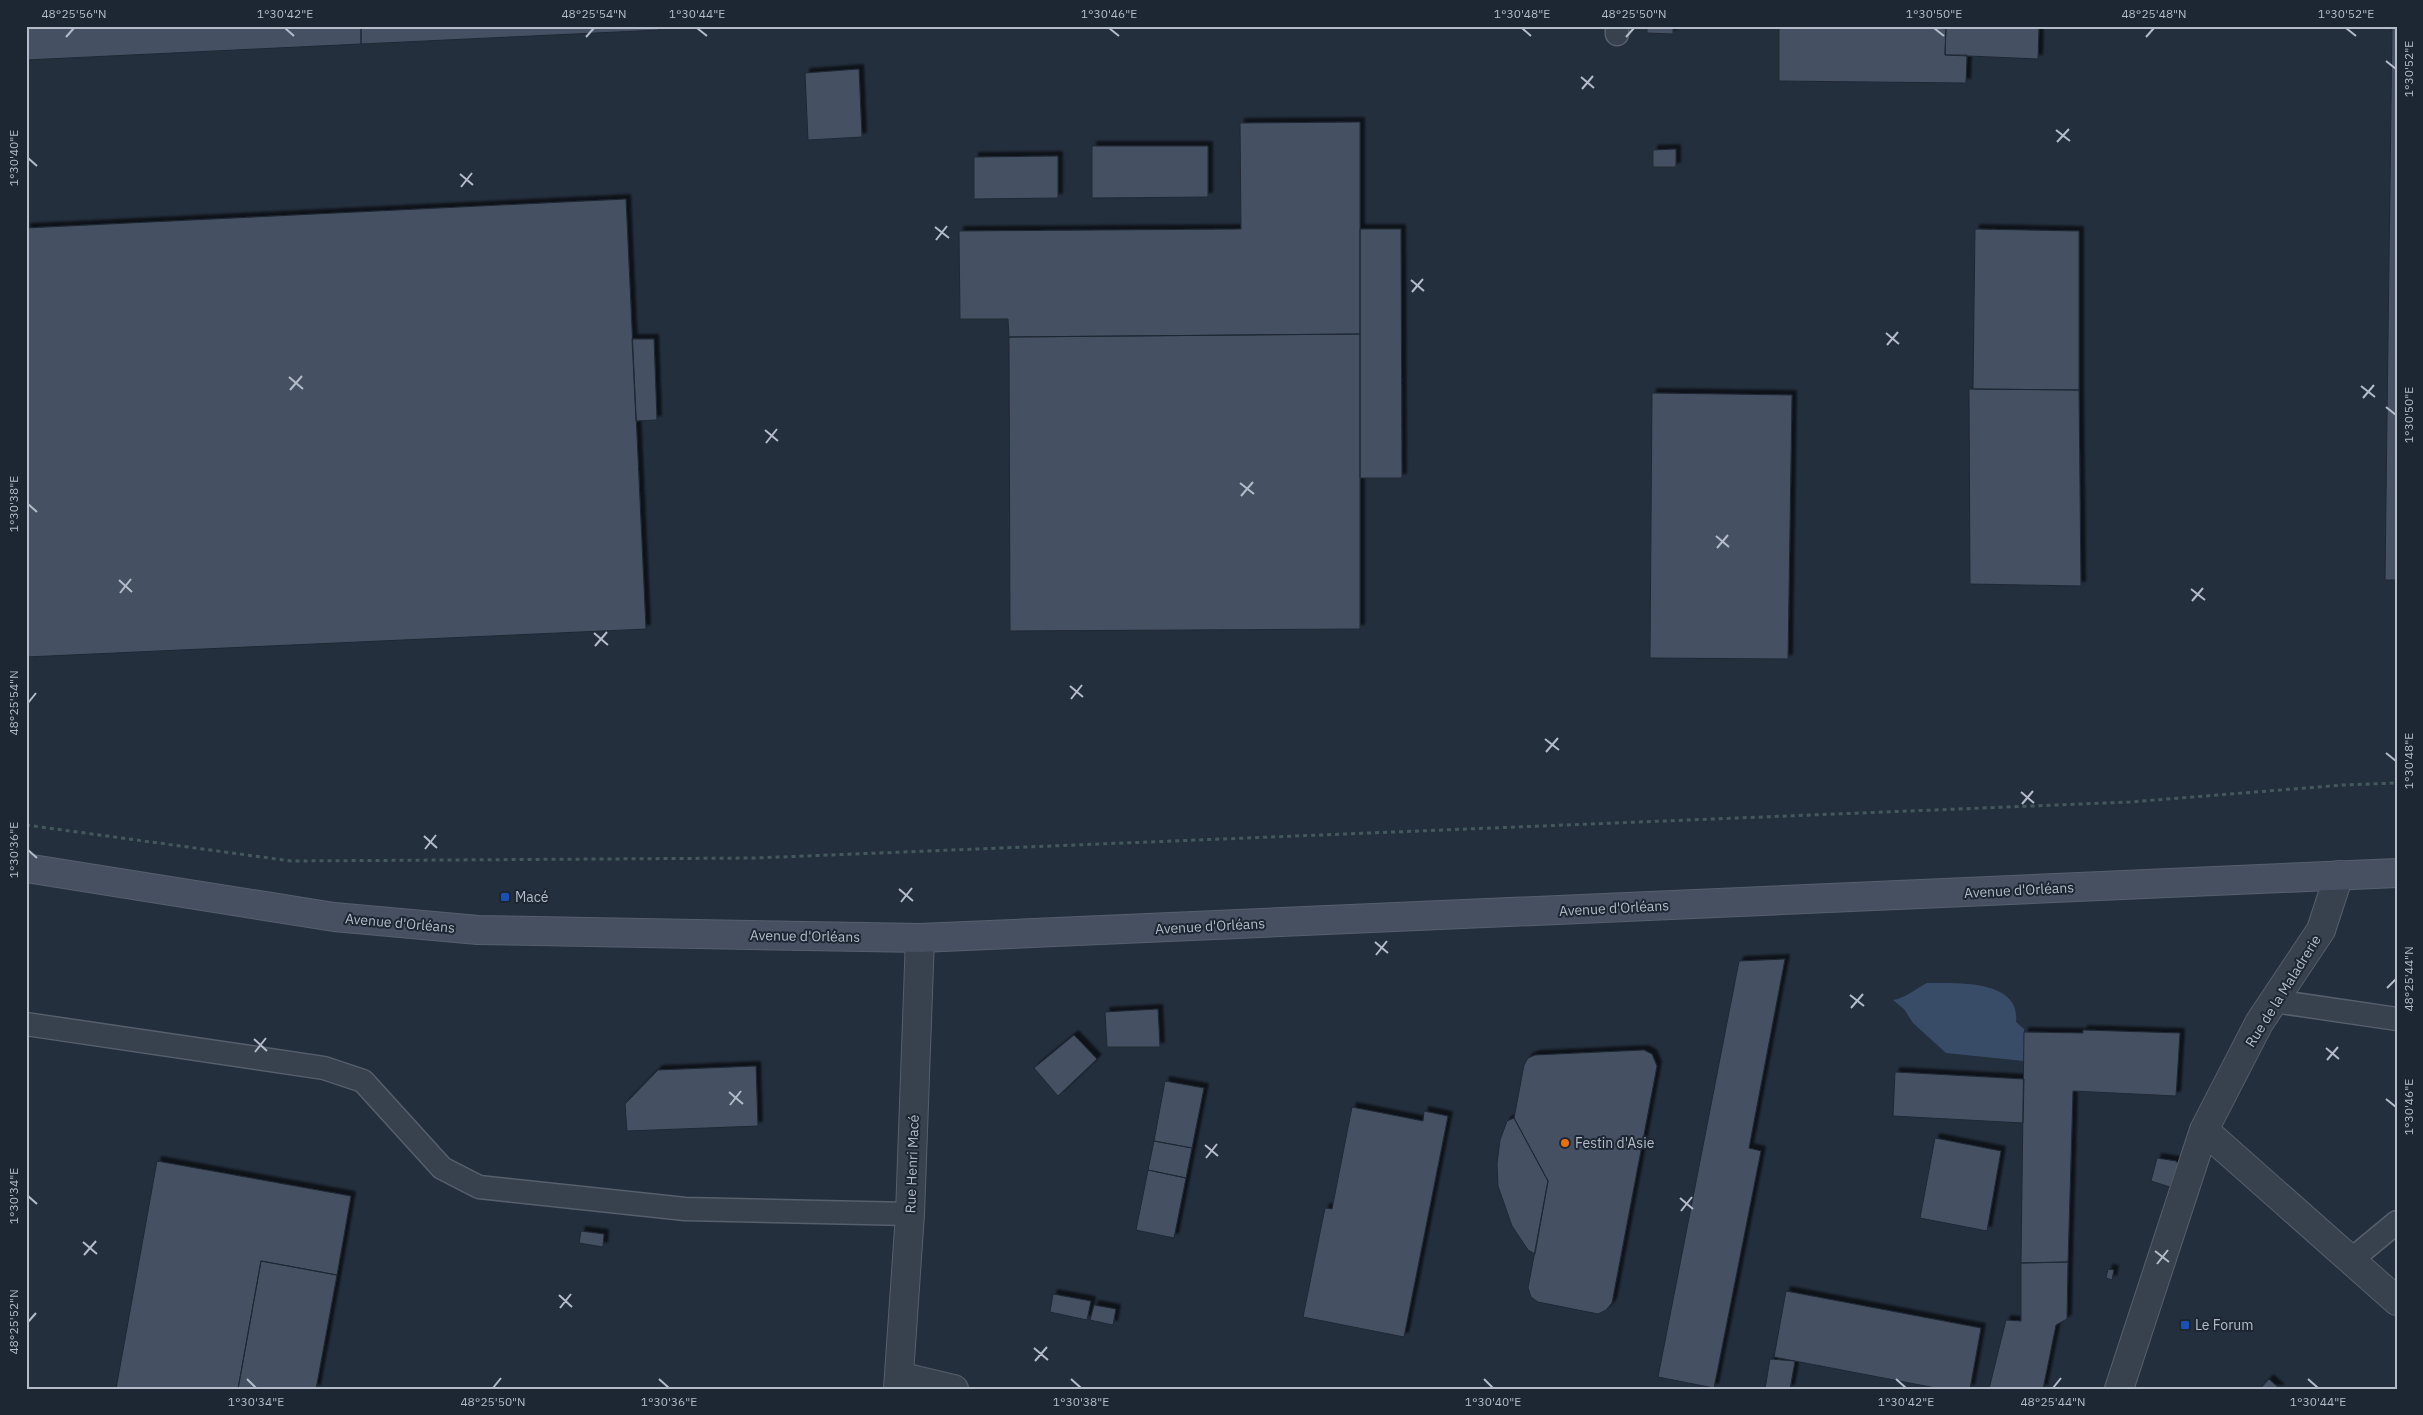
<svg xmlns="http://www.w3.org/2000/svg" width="2423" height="1415" viewBox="0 0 2423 1415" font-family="'IBM Plex Sans',sans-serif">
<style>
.water{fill:#394c67}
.building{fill:#455162;stroke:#1f2835;filter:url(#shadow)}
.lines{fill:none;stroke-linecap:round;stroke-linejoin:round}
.service-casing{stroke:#565f6c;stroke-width:25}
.minor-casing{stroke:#565f6c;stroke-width:30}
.secondary-casing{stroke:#565f6c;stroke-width:30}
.path{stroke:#44595c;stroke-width:3;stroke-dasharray:4 4;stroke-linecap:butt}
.service{stroke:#38414e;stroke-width:22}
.minor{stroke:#38414e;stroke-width:28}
.secondary{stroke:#465061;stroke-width:28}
.ticks{fill:none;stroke:#b4bcc9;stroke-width:2}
.transit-dot{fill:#1a4fb4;stroke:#1d2633;stroke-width:2}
.food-dot{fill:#e8710a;stroke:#1d2633;stroke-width:2}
.labels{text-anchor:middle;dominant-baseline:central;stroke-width:4;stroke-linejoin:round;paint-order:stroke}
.street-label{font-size:14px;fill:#b4bcc9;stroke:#1d2633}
.poi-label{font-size:14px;fill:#b4bcc9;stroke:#1d2633;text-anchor:start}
.neatline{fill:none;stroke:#b4bcc9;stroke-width:2}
.ticks-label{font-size:12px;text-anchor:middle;fill:#b4bcc9}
</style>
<defs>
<filter id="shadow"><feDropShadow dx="4.5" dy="-4.5" stdDeviation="1" flood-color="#0009"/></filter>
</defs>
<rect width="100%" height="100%" fill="#242f3e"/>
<!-- water -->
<path class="water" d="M1927 983C1956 983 2021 979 2016 1022L2024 1029V1061L1946 1053 1913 1023 1904 1009 1893 1000C1906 998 1915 989 1927 983Z"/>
<!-- building -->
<path class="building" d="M26 26H361V44L26 60Z
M361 26H658L659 30 361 44Z
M1647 26H1673V34L1647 33Z
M1779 26H1946L1945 55H1967L1966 83 1779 81Z
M1946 26H2039L2038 59 1945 55Z
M2392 26H2397V580H2385Z
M859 69 862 137 808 140 805 73Z
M1360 122V334L1009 337 1008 319H960L959 231 1241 229 1240 123Z
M1092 146H1208V197L1092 198Z
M1676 149V167H1653V150Z
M1058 156V198L974 199V157Z
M626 199 646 629 26 657V228Z
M1360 229H1401L1402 478H1360Z
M1975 229 2079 231V390L1973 389Z
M1360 334V629L1010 631 1009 337Z
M632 339H654L657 420 636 421Z
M1969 389 2079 390 2081 586 1970 584Z
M1652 393 1792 395 1788 659 1650 658Z
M1785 959 1749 1148 1761 1151 1714 1388 1658 1377 1739 961Z
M1158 1009 1160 1047H1107L1105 1012Z
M2083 1030 2180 1033 2176 1096 2073 1091 2068 1262 2021 1263 2024 1032 2083 1033Z
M1074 1035 1097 1059 1058 1096 1034 1068Z
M1644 1050 1652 1054 1657 1066 1612 1303 1606 1310 1598 1314 1538 1302 1531 1297 1528 1288 1548 1181 1514 1118 1524 1065 1528 1058 1535 1055Z
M756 1066 758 1126 627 1131 625 1104 658 1070Z
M1895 1072 2024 1079 2023 1123 1893 1116Z
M1165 1081 1204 1088 1192 1148 1154 1141Z
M1352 1107 1423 1121 1424 1111 1448 1116 1404 1337 1303 1317 1325 1208 1332 1209Z
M1514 1118 1548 1181 1535 1254 1528 1250 1512 1226 1498 1186 1497 1164 1500 1140 1507 1121Z
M1935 1138 2001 1151 1987 1231 1920 1218Z
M1154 1141 1192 1148 1186 1178 1148 1170Z
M2157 1158 2176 1161 2178 1164 2170 1187 2151 1181Z
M157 1161 351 1196 337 1275 261 1261 238 1389H116Z
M1148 1170 1186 1178 1174 1238 1136 1230Z
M581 1231 604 1234 603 1247 579 1243Z
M261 1261 337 1275 316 1389H238Z
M2068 1262 2067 1319 2056 1325 2043 1389H1989L2006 1320 2021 1321V1263Z
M2108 1269 2114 1270 2112 1280 2106 1278Z
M1786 1291 1981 1328 1970 1389H1941L1774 1357Z
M1053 1294 1091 1301 1087 1320 1050 1312Z
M1094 1305 1116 1309 1113 1325 1090 1320Z
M1770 1359 1795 1361 1790 1389H1765Z
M2269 1379 2280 1389H2260Z"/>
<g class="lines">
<defs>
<path id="service" d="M1617 34V26
M2274 1001 2397 1019
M26 1024 324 1068 363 1081 442 1168 479 1187 685 1209 910 1214
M2351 1260 2397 1222"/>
<path id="minor" d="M2204 1130 2397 1301
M899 1376 954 1389
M898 1389 910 1214 920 938
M2119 1389 2204 1130 2259 1023 2321 930 2339 875"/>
<path id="secondary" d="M26 868 334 917 478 930 920 938 2397 873"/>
</defs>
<!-- service casing -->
<use href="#service" class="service-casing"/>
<!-- minor casing -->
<use href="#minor" class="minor-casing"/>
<!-- secondary casing -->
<use href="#secondary" class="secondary-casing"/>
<!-- path -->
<path class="path" d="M26 825 291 861 756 858 2130 802 2343 785 2397 783"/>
<!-- service -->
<use href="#service" class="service"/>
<!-- minor -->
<use href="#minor" class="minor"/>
<!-- secondary -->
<use href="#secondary" class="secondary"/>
</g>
<!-- ticks -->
<path class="ticks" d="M285 28 294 36M697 28 707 36M1109 28 1119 36M1522 28 1531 36M1934 28 1944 36M2346 28 2356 36M66 37 74 28M586 37 594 28M1626 37 1634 28M2146 37 2154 28M2386 61 2396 69M1581 77 1594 88M1582 89 1593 76M2056 130 2070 141M2057 142 2069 129M28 158 37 166M460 174 473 185M461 187 472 173M935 227 949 238M936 240 947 226M1411 280 1424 291M1412 292 1423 279M1886 333 1899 344M1887 345 1898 332M289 377 303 389M2361 386 2375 397M290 390 302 376M2363 398 2374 385M2386 407 2396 415M765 430 778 441M766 443 777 429M1240 483 1254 494M1241 496 1253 482M28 504 37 512M1716 536 1729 547M1717 548 1728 535M119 580 132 592M2191 589 2205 600M120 593 131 579M2192 601 2203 588M594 633 608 645M595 646 607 632M1070 686 1083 697M1071 699 1082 685M28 703 36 693M1545 739 1559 750M1546 752 1558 738M2386 753 2396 761M2021 792 2034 803M2022 804 2033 791M424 836 437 848M425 849 436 835M28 850 37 858M899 889 913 901M901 902 912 888M1375 942 1388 953M1376 955 1387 941M2387 988 2396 979M1850 995 1864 1006M1851 1008 1863 994M254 1039 267 1051M2326 1048 2339 1059M255 1052 266 1038M2327 1060 2338 1047M729 1092 743 1104M2386 1099 2396 1107M730 1105 741 1091M1205 1145 1218 1156M1206 1158 1217 1144M28 1196 37 1204M1680 1198 1693 1209M1681 1211 1692 1197M83 1242 97 1254M2155 1251 2169 1262M84 1255 96 1241M2157 1264 2168 1250M559 1295 572 1307M560 1308 571 1294M28 1322 36 1313M1034 1348 1048 1360M1035 1361 1047 1347M247 1379 256 1388M659 1379 669 1388M1071 1379 1081 1388M1484 1379 1493 1388M1896 1379 1906 1388M2308 1379 2318 1388M493 1388 501 1378M2053 1388 2061 1378"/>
<!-- markers -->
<g class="transit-dot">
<rect x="500" y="892" width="10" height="10" rx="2.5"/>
<rect x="2180" y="1320" width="10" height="10" rx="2.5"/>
</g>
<circle class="food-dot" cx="1565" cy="1143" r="5"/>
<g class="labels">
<!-- street labels -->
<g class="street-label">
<text transform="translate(2019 890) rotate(-3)">Avenue d'Orléans</text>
<text transform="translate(1614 908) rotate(-3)">Avenue d'Orléans</text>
<text transform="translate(400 923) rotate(5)">Avenue d'Orléans</text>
<text transform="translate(1210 926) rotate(-3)">Avenue d'Orléans</text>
<text transform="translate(805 936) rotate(1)">Avenue d'Orléans</text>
<text transform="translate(2283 991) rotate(-58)">Rue de la Maladrerie</text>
<text transform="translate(912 1164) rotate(-88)">Rue Henri Macé</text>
</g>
<!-- poi labels -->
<g class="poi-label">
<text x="515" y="897">Macé</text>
<text x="1575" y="1143">Festin d'Asie</text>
<text x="2195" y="1325">Le Forum</text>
</g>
</g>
<!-- border -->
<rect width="2423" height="1415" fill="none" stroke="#1d2633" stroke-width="55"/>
<rect x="28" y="28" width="2368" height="1360" class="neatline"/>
<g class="ticks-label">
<text x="74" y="18">48°25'56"N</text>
<text x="285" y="18">1°30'42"E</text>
<text x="594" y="18">48°25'54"N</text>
<text x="697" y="18">1°30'44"E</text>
<text x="1109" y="18">1°30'46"E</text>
<text x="1522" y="18">1°30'48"E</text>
<text x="1634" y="18">48°25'50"N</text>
<text x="1934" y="18">1°30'50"E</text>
<text x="2154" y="18">48°25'48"N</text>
<text x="2346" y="18">1°30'52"E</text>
<text transform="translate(2409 69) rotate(-90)" y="4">1°30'52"E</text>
<text transform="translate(14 158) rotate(-90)" y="4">1°30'40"E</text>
<text transform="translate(2409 415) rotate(-90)" y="4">1°30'50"E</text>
<text transform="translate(14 504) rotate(-90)" y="4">1°30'38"E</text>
<text transform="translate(14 703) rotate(-90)" y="4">48°25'54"N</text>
<text transform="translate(2409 761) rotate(-90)" y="4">1°30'48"E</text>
<text transform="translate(14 850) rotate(-90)" y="4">1°30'36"E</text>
<text transform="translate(2409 979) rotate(-90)" y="4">48°25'44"N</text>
<text transform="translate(2409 1107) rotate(-90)" y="4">1°30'46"E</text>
<text transform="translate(14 1196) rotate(-90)" y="4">1°30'34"E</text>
<text transform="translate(14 1322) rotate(-90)" y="4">48°25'52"N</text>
<text x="256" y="1406">1°30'34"E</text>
<text x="493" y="1406">48°25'50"N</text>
<text x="669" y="1406">1°30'36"E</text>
<text x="1081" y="1406">1°30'38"E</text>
<text x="1493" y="1406">1°30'40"E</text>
<text x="1906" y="1406">1°30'42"E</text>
<text x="2053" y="1406">48°25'44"N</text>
<text x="2318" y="1406">1°30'44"E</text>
</g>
</svg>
